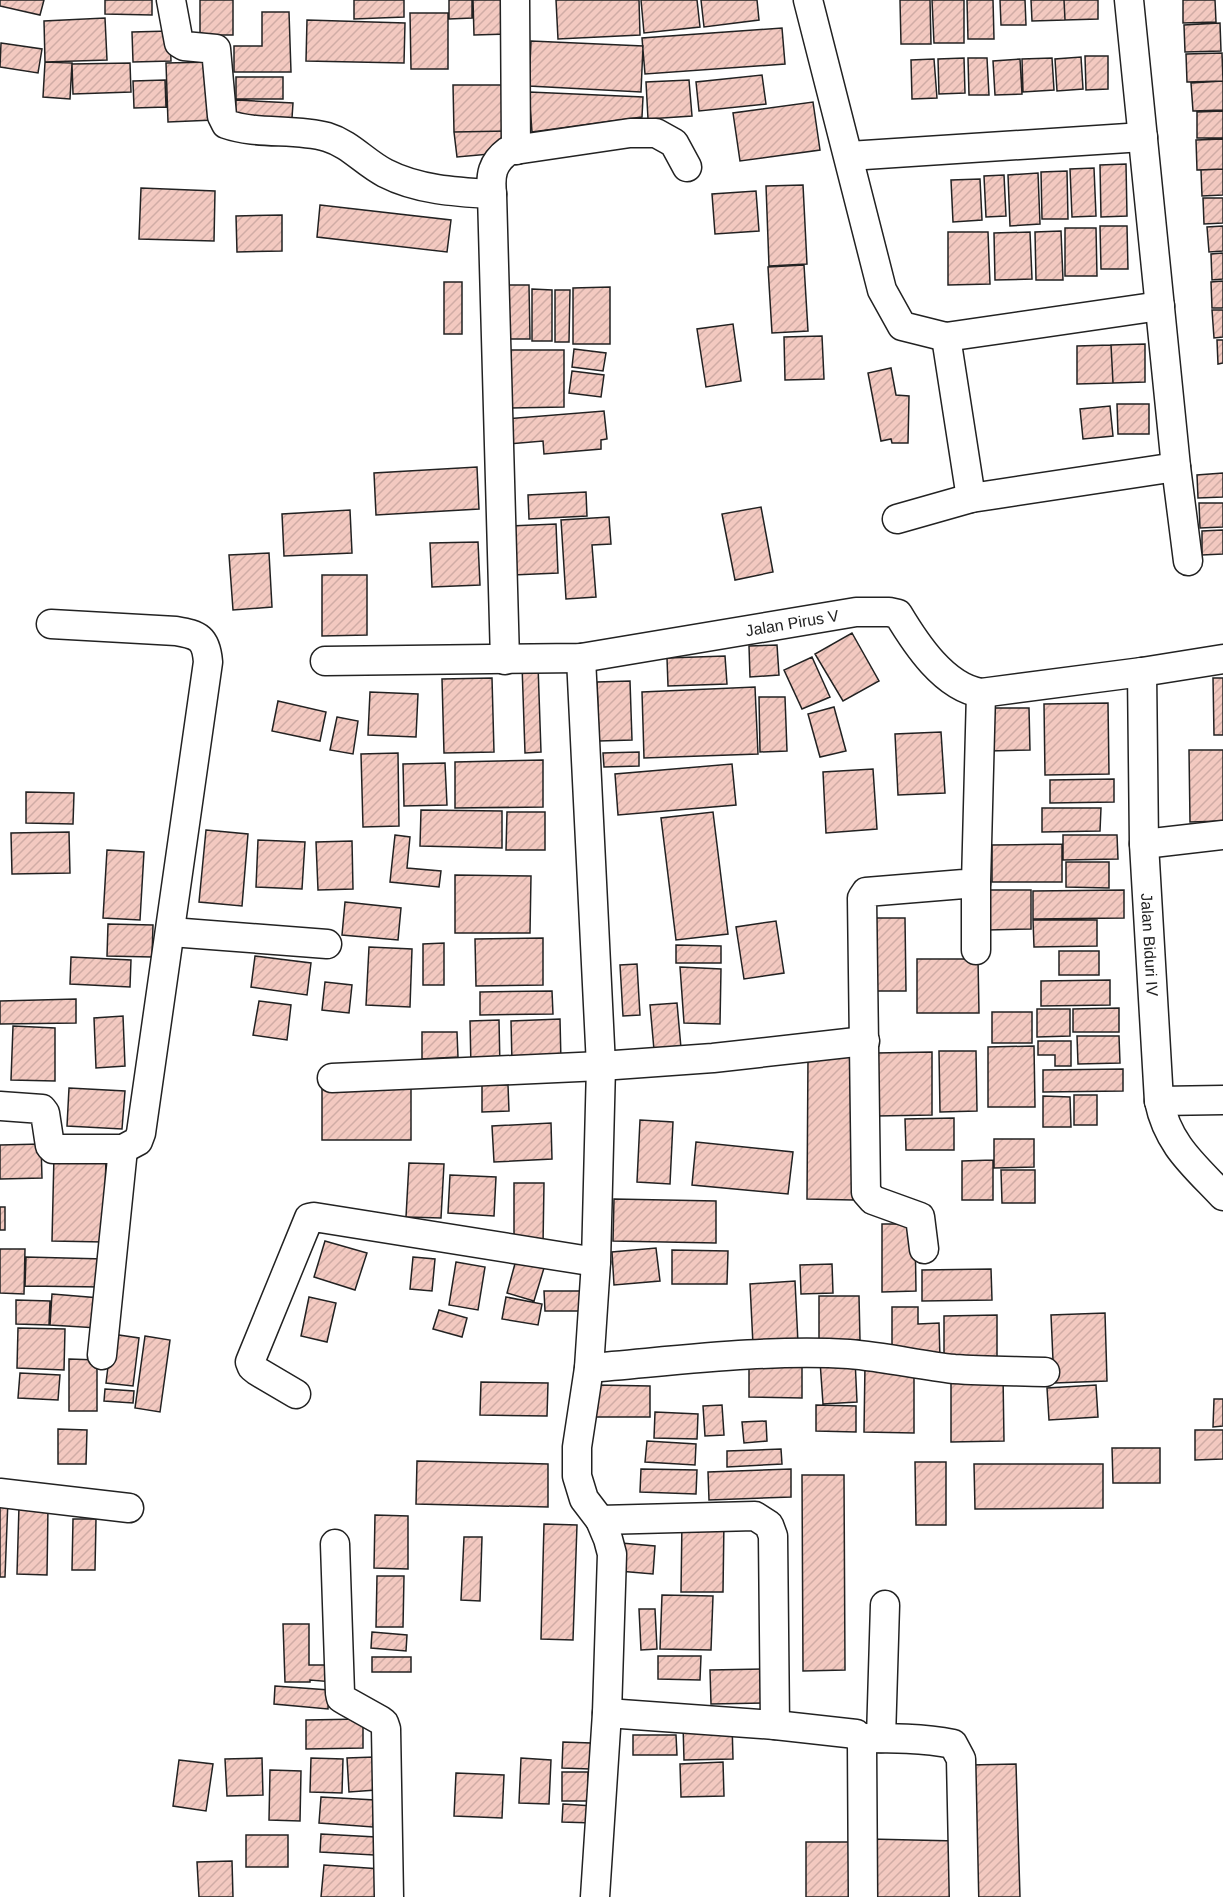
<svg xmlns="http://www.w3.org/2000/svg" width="1223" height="1897" viewBox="0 0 1223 1897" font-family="Helvetica,sans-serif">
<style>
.building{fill:url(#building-hatch);stroke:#222;stroke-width:1.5}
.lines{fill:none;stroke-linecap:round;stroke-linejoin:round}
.street-casing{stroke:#222;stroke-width:31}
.street{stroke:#fff;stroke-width:28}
.labels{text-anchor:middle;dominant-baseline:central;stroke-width:4.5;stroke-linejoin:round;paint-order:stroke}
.street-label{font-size:16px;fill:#222;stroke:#fff}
</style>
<defs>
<pattern id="building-hatch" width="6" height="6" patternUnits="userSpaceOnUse" patternTransform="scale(1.5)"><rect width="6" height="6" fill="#f3c9c0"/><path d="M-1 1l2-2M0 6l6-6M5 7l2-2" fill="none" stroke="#d0aca5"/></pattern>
</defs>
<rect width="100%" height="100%" fill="#fff"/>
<!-- building -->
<path class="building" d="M0 0H44L40 15 0 6Z
M105 0H152V15L105 14Z
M200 0H233V35H200Z
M354 0H404V17L354 19Z
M449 0H472V18L449 19Z
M473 0H507L508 34 474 35Z
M556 0H639L640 35 558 39Z
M641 0H697L700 27 644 33Z
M701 0H757L759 20 704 27Z
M900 0H930L931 44H901Z
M932 0H964V43H934Z
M967 0H993L994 39H968Z
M1000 0H1025L1026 25H1001Z
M1031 0H1064L1065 20 1032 21Z
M1064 0H1098V19L1065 20Z
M1183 0H1215L1216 22 1183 23Z
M262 12H289L291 72H234V46H262Z
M410 13H448V69H411Z
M105 18 107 60 45 62 44 21Z
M307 20 405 23 404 63 306 61Z
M1220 23 1221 51 1185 52 1184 25Z
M782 28 785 64 645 74 642 38Z
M170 31 171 61 133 62 132 32Z
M531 41 643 46 641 92 529 86Z
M1 43 42 49 38 73 0 67Z
M1222 53 1223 81 1187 82 1186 54Z
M1085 56H1108V89L1086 90Z
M1081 57 1083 89 1057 91 1055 59Z
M964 58 965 93 939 94 938 59Z
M968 58H987L989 95H969Z
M1052 58 1054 90 1023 92 1022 59Z
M934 59 937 98 912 99 911 60Z
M1020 59 1022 94 995 95 993 61Z
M45 62 72 63 70 99 43 97Z
M212 62 214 120 168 122 166 63Z
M130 63 131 92 73 94 72 64Z
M762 75 766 104 699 111 696 82Z
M236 77H283V99H236Z
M165 80 166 107 134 108 133 81Z
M689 80 692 116 648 119 646 82Z
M1223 81V110L1193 111 1191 83Z
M453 85H506L508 131 454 132Z
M529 92 643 97 642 117 532 132Z
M236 100 293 103 292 118 235 116Z
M813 102 820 150 740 161 733 113Z
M1223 111V138H1197V112Z
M508 131 501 153 457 157 454 132Z
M1223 139V169L1197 170 1196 140Z
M1126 164 1127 216 1101 217 1100 165Z
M1094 168 1096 216 1072 217 1070 169Z
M1223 169V195L1202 196 1201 170Z
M1067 171 1068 219H1042L1041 172Z
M1038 173 1040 224 1010 226 1008 175Z
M1004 175 1006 216 986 217 984 176Z
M980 179 982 220 953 222 951 180Z
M803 185 807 264 769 266 766 186Z
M141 188 215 191 214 241 139 239Z
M756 191 759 231 715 234 712 194Z
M1203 198H1223V223L1204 224Z
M320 205 451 220 447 252 317 237Z
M282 215V251L237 252 236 216Z
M1100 226H1127L1128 269H1101Z
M1223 226V251L1209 252 1207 227Z
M1065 228H1096L1097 276H1065Z
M1061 231 1063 280H1036L1035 232Z
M948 232H988L990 284 948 285Z
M1030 232 1032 279 995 280 994 233Z
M1223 253V279L1212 280 1211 254Z
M804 265 808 331 772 333 768 267Z
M1223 281V308H1212L1211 282Z
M444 282H462V334H444Z
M501 285H529L530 339H501Z
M610 287V344H573V288Z
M532 289 552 290V341H532Z
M555 290H570L569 342H555Z
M1212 310H1223V337L1214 338Z
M733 324 741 381 706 387 697 329Z
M822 336 824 379 785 380 784 337Z
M1217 340H1223V363L1218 364Z
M1145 344V382L1113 383 1111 345Z
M1111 345 1113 383 1077 384V346Z
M574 349 606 353 603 371 572 367Z
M511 350H564V407L511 408Z
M891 368 896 395 909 396 908 443H892L891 439 881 441 868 373Z
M572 371 604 375 601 397 569 393Z
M1117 404H1149V434H1118Z
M1110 406 1113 436 1083 439 1080 409Z
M604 411 607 439 601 440V449L544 454 543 441 508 444 506 419Z
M477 467 479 509 376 515 374 473Z
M1223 473V497L1198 498 1197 475Z
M586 492 587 516 529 519 528 495Z
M1199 503H1223V527L1200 528Z
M761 507 773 572 735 580 722 514Z
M350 510 352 553 284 556 282 514Z
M609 517 611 544 592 545 596 597 566 599 561 520Z
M556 524 558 573 513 575 510 526Z
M1223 530V554L1202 555V531Z
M478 542 480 585 432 587 430 543Z
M269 553 272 607 233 610 229 555Z
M322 575H367V635L322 636Z
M852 633 879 681 843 701 815 654Z
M777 645 779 675 750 677 749 646Z
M725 656 727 684 668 686 667 658Z
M812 657 830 697 802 709 784 670Z
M522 665H538L541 752 525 753Z
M492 678 494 752 444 753 442 679Z
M1213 678H1223V735H1214Z
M630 681 632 740 599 741 597 682Z
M755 687 758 754 644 758 642 692Z
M370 692 418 694 416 737 368 735Z
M759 697H785L787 751 760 752Z
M278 701 326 712 320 741 272 731Z
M1108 703 1109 774 1045 775 1044 704Z
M834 707 846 751 820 757 808 714Z
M989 708H1029L1030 750 989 751Z
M337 717 358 721 353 754 330 750Z
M941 732 945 793 898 795 895 734Z
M1189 750H1223V821L1190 822Z
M639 752V766L604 767 603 753Z
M398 753 399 826 363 827 361 754Z
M543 760V807L455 808V762Z
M445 763 447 805 404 806 403 764Z
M732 764 736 805 618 815 615 774Z
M873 769 877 829 826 833 823 772Z
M1114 779V802L1050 803V780Z
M26 792 74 793 73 824 26 823Z
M1042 808H1101L1100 831 1042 832Z
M421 810 502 811V848L420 846Z
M507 812H545V850H506Z
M713 812 728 934 676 940 661 818Z
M206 830 248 834 242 906 199 902Z
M69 832 70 873 12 874 11 833Z
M395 835 410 837 407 868 441 871 439 887 390 882Z
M1063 835H1117L1118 859 1063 860Z
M258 840 305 842 302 889 256 887Z
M352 841 353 889 318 890 316 842Z
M1062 844V882H992V845Z
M107 850 144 852 140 920 103 918Z
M1066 862H1109V888L1066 887Z
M455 875 531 876 530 933H455Z
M988 890H1031V929L988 930Z
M1124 890V918L1033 919V891Z
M345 902 401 908 398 940 342 935Z
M868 918H905L906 991H869Z
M1033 920H1097V946L1034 947Z
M776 921 784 973 744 979 736 927Z
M108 924 153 925 152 957 107 956Z
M543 938V985L476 986 475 939Z
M444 943V985H423V944Z
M676 945 721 946V963H676Z
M369 947 412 949 410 1007 366 1005Z
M1059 951H1099V975H1059Z
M255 956 311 963 307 995 251 987Z
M71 957 131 960 130 987 70 984Z
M917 959H978L979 1013H917Z
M637 964 640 1015 623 1016 620 965Z
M680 967 721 969 720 1024 684 1023Z
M1110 980V1005L1041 1006V981Z
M325 982 352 985 349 1013 322 1010Z
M552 991 553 1014 480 1015V992Z
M76 999V1023L0 1024V1001Z
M259 1001 291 1005 287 1040 253 1035Z
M677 1003 681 1048 654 1050 650 1005Z
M1119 1008V1032H1073V1009Z
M1037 1009H1070V1036L1037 1037Z
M992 1012H1032V1043H992Z
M123 1016 125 1066 96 1068 94 1018Z
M560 1019 561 1062 512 1063 511 1021Z
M499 1020 500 1068H471L470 1021Z
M13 1026 55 1028V1081L11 1080Z
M422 1032H457L458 1057 422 1059Z
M1077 1036H1119L1120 1063 1078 1064Z
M1038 1041H1071V1066H1055V1055H1038Z
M1034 1046 1035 1107H988V1047Z
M939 1051H976L977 1111 940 1112Z
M932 1052V1115L877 1116 876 1053Z
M808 1057H854L853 1200 807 1199Z
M1123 1069V1091L1043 1092V1070Z
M322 1082H411V1140H322Z
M482 1085H508L509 1111 482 1112Z
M69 1088 125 1091 122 1129 67 1126Z
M1074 1095H1097V1125H1074Z
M1043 1096 1070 1097 1071 1127H1043Z
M954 1118V1150H906L905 1119Z
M640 1120 673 1122 670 1184 637 1182Z
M551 1123 552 1159 494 1162 492 1126Z
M994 1139H1034V1167L994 1168Z
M696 1142 793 1152 788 1194 692 1185Z
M41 1144 42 1178 0 1179V1145Z
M54 1155 106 1156 104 1242 52 1241Z
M993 1160V1200H962V1161Z
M409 1163 444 1164 441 1218 406 1217Z
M1001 1170H1035V1203H1002Z
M450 1175 496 1177 494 1216 448 1213Z
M514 1183H544L543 1245 514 1244Z
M614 1199 716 1201V1243L613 1241Z
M0 1207H5V1230H0Z
M882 1224H915L916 1291 882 1292Z
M325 1241 367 1253 355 1290 314 1277Z
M656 1248 660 1281 614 1285 612 1252Z
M0 1249H25L24 1294 0 1293Z
M672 1250 728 1251 727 1284H672Z
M26 1257 104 1259 103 1287 25 1286Z
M413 1257 435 1259 432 1291 410 1289Z
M516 1260 544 1268 534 1301 507 1293Z
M456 1262 485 1267 478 1310 449 1305Z
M832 1264 833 1293 801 1294 800 1265Z
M991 1269 992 1300 922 1301V1270Z
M795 1281 798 1343 753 1345 750 1284Z
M544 1291H591V1311H545Z
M52 1294 100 1298 98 1328 50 1325Z
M819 1296H859L860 1340H819Z
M309 1297 336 1303 327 1342 301 1336Z
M506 1297 542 1304 538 1325 502 1319Z
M16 1300 50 1301 49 1325 16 1324Z
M892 1307H918V1324L939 1323 940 1358H892Z
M439 1310 467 1318 462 1337 433 1329Z
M1105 1313 1107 1381 1054 1383 1051 1315Z
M997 1315V1360L944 1361V1316Z
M18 1328 65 1329 64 1370 17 1368Z
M112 1334 139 1338 133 1386 106 1383Z
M145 1336 170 1340 160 1412 135 1408Z
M749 1358 802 1359V1398L749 1397Z
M69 1359 97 1360V1411H69Z
M855 1359 857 1402 823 1404 820 1361Z
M865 1364 914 1365V1433L864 1432Z
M20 1373 60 1375 58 1400 18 1398Z
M1003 1375 1004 1441 951 1442V1376Z
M481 1382 548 1383 547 1416 480 1415Z
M595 1385 650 1386V1417H595Z
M1096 1385 1098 1417 1049 1420 1047 1388Z
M105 1389 134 1391 133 1403 104 1401Z
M1214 1399H1223V1426L1213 1427Z
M722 1405 724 1435 705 1436 703 1406Z
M816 1405 856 1406V1432L816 1431Z
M655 1412 698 1414 697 1439 654 1438Z
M766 1421 767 1441 744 1443 742 1422Z
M58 1429 87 1430 86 1464H58Z
M1195 1430H1223V1459L1195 1460Z
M647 1441 696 1444 695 1465 645 1462Z
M1112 1448H1160V1483H1113Z
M781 1449 782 1464 727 1467V1451Z
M417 1461 548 1464V1507L416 1504Z
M915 1462H946V1525H916Z
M974 1464H1103V1508L975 1509Z
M641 1469 697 1470 696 1494 640 1492Z
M791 1469V1497L709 1500 708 1472Z
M802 1475H844L845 1670 803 1671Z
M0 1498 8 1499 5 1577H0Z
M19 1506 48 1507 47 1575 17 1574Z
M375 1515 408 1516V1569L374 1568Z
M73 1519H96L95 1570H72Z
M682 1520H724L723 1592H681Z
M544 1524 577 1525 573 1640 541 1639Z
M464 1537H482L480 1601 461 1600Z
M621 1543 655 1546 653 1574 619 1571Z
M377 1576H404L403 1627H376Z
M662 1595 713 1596 711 1650 660 1649Z
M639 1609H655L657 1649 641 1650Z
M283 1624H309V1665H336L334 1682 310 1680V1682H285Z
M372 1632 407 1635 406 1651 371 1648Z
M658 1656H701L700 1680 658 1679Z
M372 1657H411V1672H372Z
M766 1669 767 1703 711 1704 710 1670Z
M275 1686 329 1690 328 1709 274 1704Z
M363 1719V1748L306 1749V1720Z
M732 1723 733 1759 684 1760 683 1724Z
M633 1735H676L677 1755H633Z
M563 1742 591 1743 590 1769 562 1768Z
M374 1757 376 1790 349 1792 347 1758Z
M262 1758 263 1795 227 1796 225 1759Z
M311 1758 343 1759 342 1793 310 1792Z
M521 1758 551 1760 549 1804 519 1803Z
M179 1760 213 1764 206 1811 173 1806Z
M723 1762 724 1796 681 1797 680 1764Z
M1016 1764 1020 1897H974L970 1765Z
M270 1770 301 1771 300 1821 269 1820Z
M562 1772H588V1801H562Z
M456 1773 504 1775 502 1818 454 1816Z
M321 1797 375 1800 373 1827 319 1823Z
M563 1804 593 1806V1823L562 1822Z
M321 1834 376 1837 374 1855 320 1852Z
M246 1835H288V1867H246Z
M869 1839 957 1841 955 1897H868Z
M806 1842H852V1897H806Z
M232 1861 233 1897H199L197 1862Z
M324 1865 381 1869 379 1897H321Z"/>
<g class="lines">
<defs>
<g id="street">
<path d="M171 0 179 43 184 46 216 49 222 116 226 124C257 135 295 128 327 137 350 144 364 162 385 173 418 190 456 192 492 194"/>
<path d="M515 0 516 150"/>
<path d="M808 0 882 290 902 326 946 337 1160 306"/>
<path d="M1129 0 1176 467 1188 561"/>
<path d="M849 156 1143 137"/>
<path d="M946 337 971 498"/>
<path d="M897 519 971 498 1176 467"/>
<path d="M581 658 601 1066 596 1262 589 1368 577 1447V1476L584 1499 600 1520 608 1539 612 1554 607 1713 595 1897"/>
<path d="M505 660 492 194C490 175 492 163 508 151L630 133H656L674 143 687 167"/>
<path id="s1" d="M325 661 581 658 856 612H889L898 614C916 644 944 687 981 693L1142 672 1223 659"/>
<path id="s2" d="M1142 672 1144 844 1159 1101C1168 1145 1194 1165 1223 1196"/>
<path d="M1144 844 1223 835"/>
<path d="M976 883V950"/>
<path d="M171 932 327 944"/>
<path d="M332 1078 601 1066 713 1058 865 1041"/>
<path d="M1159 1101 1223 1100"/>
<path d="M0 1106 42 1109 45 1113 50 1146 53 1149H123L138 1141 141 1133 208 662C206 638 199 635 176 631L51 624"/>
<path d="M924 1249 920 1217 873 1200 866 1192 862 898 866 892 976 883 981 693"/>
<path d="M102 1355 123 1149"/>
<path d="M589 1368C675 1361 763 1349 849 1354 885 1357 919 1365 954 1369 984 1371 1015 1371 1045 1372"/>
<path d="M296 1394 257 1371 252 1367 250 1362 309 1218 314 1217 596 1262"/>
<path d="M0 1493 129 1508"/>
<path d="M600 1520 755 1516 769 1525 773 1536 775 1725"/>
<path d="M335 1544 340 1693 341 1698 346 1701 380 1720 384 1723 386 1729 389 1897"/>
<path d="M607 1713 775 1725 856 1734 862 1744 863 1897"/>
<path d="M860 1738C891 1738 923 1738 953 1744L961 1759 964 1897"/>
<path d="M881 1738 885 1605"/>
</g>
</defs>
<!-- street casing -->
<use href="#street" class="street-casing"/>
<!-- street -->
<use href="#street" class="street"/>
</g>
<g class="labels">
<!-- street labels -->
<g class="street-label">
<text stroke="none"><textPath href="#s1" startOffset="470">Jalan Pirus V</textPath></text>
<text stroke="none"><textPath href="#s2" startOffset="273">Jalan Biduri IV</textPath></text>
</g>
</g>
</svg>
